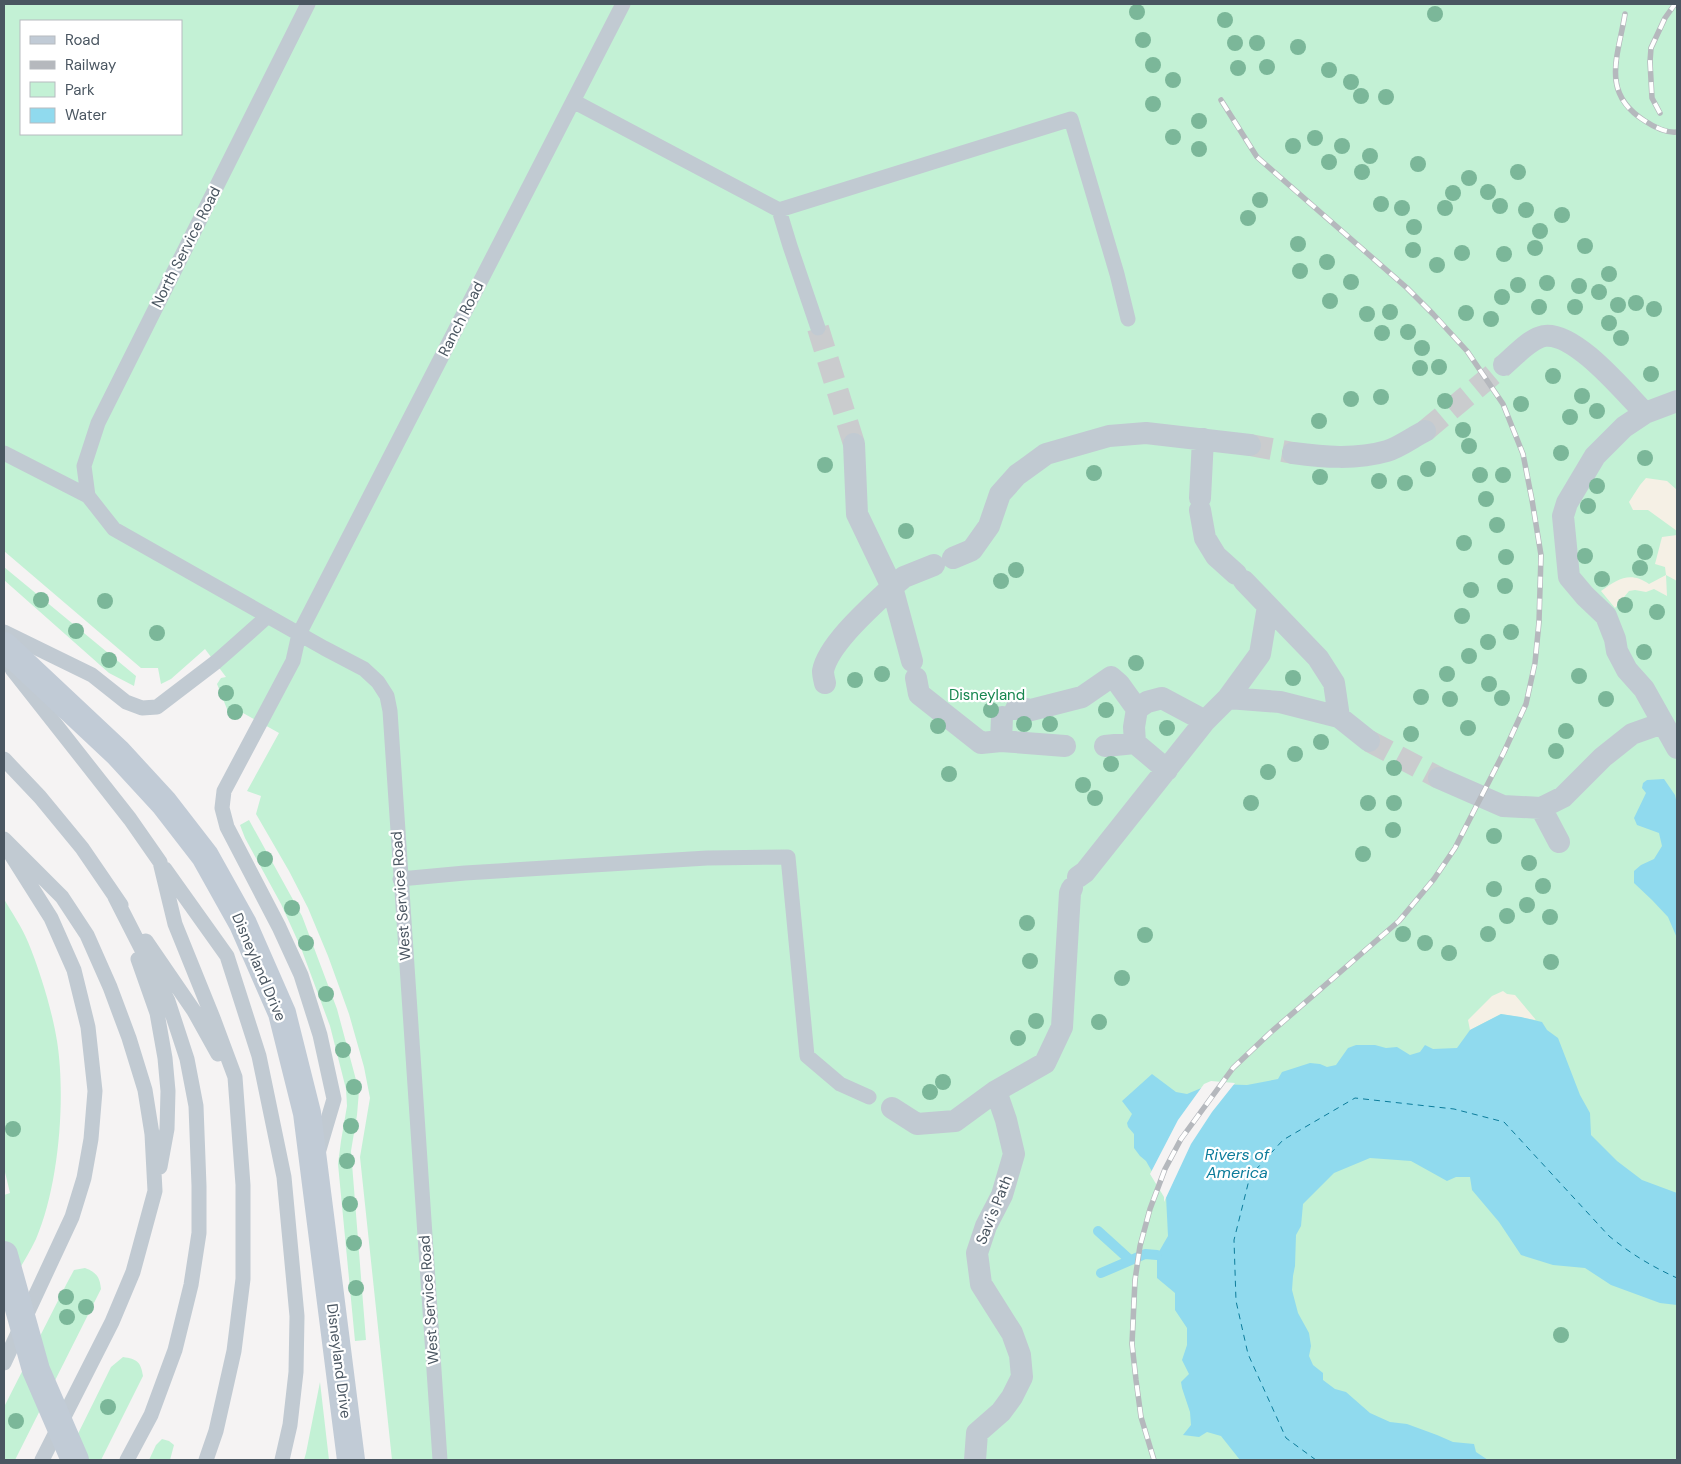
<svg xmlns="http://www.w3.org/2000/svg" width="1681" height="1464" viewBox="0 0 1681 1464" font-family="'DM Sans',sans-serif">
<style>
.green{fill:#c3f1d5;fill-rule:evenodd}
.sand{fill:#f5f0e5}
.water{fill:#90daee}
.pier{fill:#f5f3f3}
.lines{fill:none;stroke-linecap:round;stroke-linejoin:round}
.stream{stroke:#90daee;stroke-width:10}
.ferry{stroke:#0c7c9b;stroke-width:1;stroke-dasharray:6 5;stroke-linecap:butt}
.pedestrian-tunnel{stroke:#caccce;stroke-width:22;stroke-dasharray:22 11;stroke-linecap:butt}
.service{stroke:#c1cad2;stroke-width:15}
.pedestrian{stroke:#c1cad2;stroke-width:22}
.secondary{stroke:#c1cbd6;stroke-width:28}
.rail-casing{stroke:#b5b8bd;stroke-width:5.5}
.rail{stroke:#fff;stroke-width:4;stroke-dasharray:11;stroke-linecap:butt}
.secondary-bridge{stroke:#c1cbd6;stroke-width:28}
.tree{fill:#7bb799}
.labels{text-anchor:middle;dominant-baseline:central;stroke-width:4.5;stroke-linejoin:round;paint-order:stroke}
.street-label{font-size:15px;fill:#4a5661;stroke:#fff}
.park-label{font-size:15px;fill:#17864f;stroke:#fff}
.water-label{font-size:16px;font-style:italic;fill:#0c7c9b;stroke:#fff}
</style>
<rect width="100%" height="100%" fill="#f5f3f3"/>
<!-- green -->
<path class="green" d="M4 4H1677V1460H392L360 1157 370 1098 364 1067 349 1014 328 956 308 908 289 871 256 814 261 796 247 791 279 733 243 713 238 719H231L217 684 221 678 226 677 205 649 171 679 161 684 158 668H141L4 551ZM21 21H181V134H21Z
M4 567 136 676 134 686 109 673 4 580Z
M249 820 302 916 337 1009 359 1091 357 1115 351 1151 366 1340 355 1341 338 1164 341 1141 347 1106 346 1089 330 1026 301 948 281 904 245 838 240 825Z
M4 899C12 913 22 927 28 942 40 971 52 1010 57 1041 66 1097 59 1186 36 1239 27 1258 14 1277 4 1295V1195L10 1193 4 1168Z
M85 1268C96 1272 100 1277 101 1289L15 1460H4V1407L67 1283 74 1270Z
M123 1357C137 1359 141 1362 143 1376L101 1460H65L111 1367Z
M320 1382 329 1460H304L306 1453Z
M162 1439 169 1441 174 1445 170 1460H149L156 1445Z"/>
<!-- sand -->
<path class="sand" d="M1646 478 1667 481 1677 490V531L1648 510H1633L1629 502 1640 485Z
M1677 535V581L1666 575 1667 596 1654 589 1646 592 1635 590 1629 591 1615 608 1601 591C1618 579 1630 571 1649 584L1666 575 1665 567 1655 564 1662 537Z
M1503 991 1507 994 1515 995 1536 1020 1501 1014 1470 1030 1468 1020 1492 996Z"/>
<!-- water -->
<path class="water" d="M1664 779 1675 795 1677 804V938L1668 917 1652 900 1634 883V871L1641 865 1654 859 1662 846 1659 833 1637 825 1634 818 1646 793 1642 788 1643 783 1647 780Z
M1501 1014 1521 1017 1542 1022 1547 1030 1558 1038 1580 1095 1590 1113 1591 1135 1617 1161 1642 1180 1677 1193V1305L1660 1303 1611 1285 1585 1268 1553 1265 1521 1255 1499 1222 1472 1190 1470 1177H1456L1447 1181 1411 1161 1370 1158 1334 1173 1303 1204 1301 1226 1296 1235 1295 1266 1293 1276 1292 1290 1298 1313 1309 1333 1311 1346 1309 1356 1313 1365 1323 1373V1380L1335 1389 1346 1392 1370 1413 1390 1422 1407 1424 1437 1435 1453 1442 1474 1444 1476 1452 1488 1460H1240L1221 1436 1207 1432 1199 1437 1183 1435 1191 1425 1190 1412 1182 1388 1181 1382 1189 1374 1182 1360 1187 1345V1328L1175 1310V1293L1157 1278V1255L1168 1236 1166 1196 1146 1161 1140 1156 1134 1148V1134L1128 1127 1127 1123 1132 1114 1122 1101 1152 1074 1176 1092 1187 1094 1211 1084 1247 1085 1278 1079 1282 1072 1310 1063 1320 1064 1327 1067 1336 1065 1348 1048 1356 1045H1375L1386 1048 1397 1047 1410 1055 1420 1052 1425 1045 1433 1049 1457 1048 1470 1030Z"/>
<!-- pier -->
<path class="pier" d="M1211 1081 1235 1083 1212 1112 1191 1144 1164 1202V1197L1150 1174 1178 1120 1204 1084Z"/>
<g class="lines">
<!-- stream -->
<path class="stream" d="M1098 1231 1130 1260
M1101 1273 1145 1254 1157 1255"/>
<!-- ferry -->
<path class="ferry" d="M1316 1460 1286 1438 1248 1354 1236 1301 1234 1240 1250 1176 1283 1140 1355 1098 1454 1109 1504 1122 1609 1236C1631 1254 1651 1266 1677 1278"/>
<!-- pedestrian-tunnel -->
<path class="pedestrian-tunnel" d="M818 328 854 444
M1425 431 1504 365
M1250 445 1293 453
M1369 741 1439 778"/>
<!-- service -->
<path class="service" d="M573 101 779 210
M818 328 790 246 779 210 1071 119 1117 274 1128 319
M4 453 88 496 114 529 324 648 364 669 378 682 387 696 390 711 440 1460
M88 496 84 466 98 423 308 4
M4 632 92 675 126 702 142 708 157 707 216 662 268 616
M12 669 130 819 160 862 175 924 213 1018 235 1077 243 1185V1279L234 1351 216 1431 206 1460
M4 759 40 797 82 848 121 905
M4 839 62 897 87 935 110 987 129 1038 145 1090 152 1134 155 1191 133 1272 112 1322 42 1460
M165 869 227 956 259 1056 284 1177 297 1316 296 1372 290 1425 282 1460
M400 879 465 873 707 858 788 857 807 1056 840 1084 869 1097
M115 897 168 1001 187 1059 196 1106 199 1186V1233L191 1285 175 1350 151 1415 127 1460
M146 941 194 1011 218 1054
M138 959 157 1013 165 1058 168 1091 167 1129 160 1167
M318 1153 334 1099 320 1035 301 975 279 927 227 827 222 808 224 791 293 661 299 634 623 4
M4 1363 72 1217 84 1178 91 1139 95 1091 88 1027 74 970 51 918 10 853"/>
<!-- pedestrian -->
<path class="pedestrian" d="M1504 365C1515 356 1529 339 1544 336 1575 331 1625 393 1645 413
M1677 401 1645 413 1624 427 1595 456 1567 503 1563 516 1569 577 1585 596 1606 616 1615 639 1617 651 1627 670 1644 689 1677 748
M1293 453C1323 457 1356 460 1387 451 1400 447 1413 437 1425 431
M1200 498 1203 439
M1200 510 1205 538 1216 556 1236 574
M953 558 972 550 989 526 1000 494 1017 475 1046 454 1109 436 1146 433 1250 445
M1244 581 1318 658 1334 683 1339 717
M912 661 892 587 904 577 934 565
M916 678 919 694 981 743 1001 741 1065 746
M825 683C824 679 823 674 823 671 828 644 872 606 892 587L857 514 854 444
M1228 698 1260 654 1268 606
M1016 709 1021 708 1031 710 1082 697 1111 677 1119 684 1137 709
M1001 741 1002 717
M1135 743 1134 727 1137 709 1147 702 1162 698 1205 721
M1105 746 1135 743 1167 770
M1439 778 1503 806 1541 808 1563 797 1603 757 1632 734 1663 723
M1541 808 1559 842
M1078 877 1085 872 1205 721 1228 698 1280 702 1339 717 1369 741
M892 1108 917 1124 955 1121 996 1091 1045 1063 1062 1027 1070 893 1072 888
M975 1460 977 1433 1001 1412 1012 1397 1022 1377 1020 1355 1012 1333 981 1284 977 1253 986 1226 1002 1195 1014 1154 1006 1120 996 1091"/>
<!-- secondary -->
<path class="secondary" d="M4 646 118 753 164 803 205 856 243 924 282 1013 307 1113 351 1460"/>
<defs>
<path id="rail" d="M1625 14C1618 57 1600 93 1645 121 1654 127 1667 133 1677 132
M1660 113 1652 98 1650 62 1651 48 1665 18 1675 4
M1154 1460 1141 1417 1136 1380 1132 1344 1135 1280 1140 1246 1150 1209 1165 1169 1181 1139 1233 1068 1270 1033 1399 921 1434 879 1455 848 1504 752 1526 704 1535 663 1539 622 1541 555 1532 500 1523 454 1503 404 1467 351 1433 314 1407 288 1257 157 1221 100"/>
</defs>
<!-- rail casing -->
<use href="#rail" class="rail-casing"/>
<!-- rail -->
<use href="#rail" class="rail"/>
<!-- secondary-bridge -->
<path class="secondary-bridge" d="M4 1255 36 1370 75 1460"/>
</g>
<!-- trees -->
<g class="tree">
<circle cx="1137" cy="12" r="8"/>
<circle cx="1435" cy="14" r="8"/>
<circle cx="1225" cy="20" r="8"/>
<circle cx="1143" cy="40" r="8"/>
<circle cx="1235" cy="43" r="8"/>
<circle cx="1257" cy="43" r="8"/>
<circle cx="1298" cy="47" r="8"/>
<circle cx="1153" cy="65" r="8"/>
<circle cx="1267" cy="67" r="8"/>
<circle cx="1238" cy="68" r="8"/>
<circle cx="1329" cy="70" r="8"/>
<circle cx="1173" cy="80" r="8"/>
<circle cx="1351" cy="82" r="8"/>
<circle cx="1361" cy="96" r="8"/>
<circle cx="1386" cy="97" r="8"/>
<circle cx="1153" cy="104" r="8"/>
<circle cx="1199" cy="121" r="8"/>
<circle cx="1173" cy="137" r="8"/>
<circle cx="1315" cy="138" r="8"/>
<circle cx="1293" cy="146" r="8"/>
<circle cx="1342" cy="146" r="8"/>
<circle cx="1199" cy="149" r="8"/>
<circle cx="1370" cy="156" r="8"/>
<circle cx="1329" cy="162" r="8"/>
<circle cx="1418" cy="164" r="8"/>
<circle cx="1362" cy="172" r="8"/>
<circle cx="1518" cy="172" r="8"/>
<circle cx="1469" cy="178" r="8"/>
<circle cx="1488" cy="192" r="8"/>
<circle cx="1453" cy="193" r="8"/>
<circle cx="1260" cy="200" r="8"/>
<circle cx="1381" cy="204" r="8"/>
<circle cx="1500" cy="206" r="8"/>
<circle cx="1402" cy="208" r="8"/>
<circle cx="1445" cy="208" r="8"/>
<circle cx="1526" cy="210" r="8"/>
<circle cx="1562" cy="215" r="8"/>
<circle cx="1248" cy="218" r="8"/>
<circle cx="1414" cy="227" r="8"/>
<circle cx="1540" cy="231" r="8"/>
<circle cx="1298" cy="244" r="8"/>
<circle cx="1585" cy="246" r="8"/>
<circle cx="1535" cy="248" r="8"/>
<circle cx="1413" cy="250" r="8"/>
<circle cx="1462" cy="253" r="8"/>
<circle cx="1504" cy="254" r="8"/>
<circle cx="1327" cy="262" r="8"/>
<circle cx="1437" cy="265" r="8"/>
<circle cx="1300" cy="271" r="8"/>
<circle cx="1609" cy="274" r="8"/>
<circle cx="1351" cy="282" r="8"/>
<circle cx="1547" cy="283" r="8"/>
<circle cx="1518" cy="285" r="8"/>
<circle cx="1579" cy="286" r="8"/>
<circle cx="1599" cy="292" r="8"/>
<circle cx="1502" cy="297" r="8"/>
<circle cx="1330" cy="301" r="8"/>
<circle cx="1636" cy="303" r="8"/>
<circle cx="1618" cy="305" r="8"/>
<circle cx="1539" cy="307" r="8"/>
<circle cx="1575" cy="307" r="8"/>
<circle cx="1654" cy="309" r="8"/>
<circle cx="1390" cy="312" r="8"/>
<circle cx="1466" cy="313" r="8"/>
<circle cx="1367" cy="314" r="8"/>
<circle cx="1491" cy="319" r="8"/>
<circle cx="1609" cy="323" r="8"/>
<circle cx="1408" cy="332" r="8"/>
<circle cx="1382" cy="333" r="8"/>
<circle cx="1621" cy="338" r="8"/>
<circle cx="1422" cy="348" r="8"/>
<circle cx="1439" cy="367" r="8"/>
<circle cx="1420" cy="368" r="8"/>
<circle cx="1651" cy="374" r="8"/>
<circle cx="1553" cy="376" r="8"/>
<circle cx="1582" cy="396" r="8"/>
<circle cx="1381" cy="397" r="8"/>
<circle cx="1351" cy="399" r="8"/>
<circle cx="1445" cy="401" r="8"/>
<circle cx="1521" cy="404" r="8"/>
<circle cx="1597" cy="411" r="8"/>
<circle cx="1570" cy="417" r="8"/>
<circle cx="1319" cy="421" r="8"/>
<circle cx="1463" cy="430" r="8"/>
<circle cx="1469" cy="446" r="8"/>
<circle cx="1561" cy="453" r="8"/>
<circle cx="1645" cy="458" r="8"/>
<circle cx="825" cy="465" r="8"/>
<circle cx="1428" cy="469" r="8"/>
<circle cx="1094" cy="473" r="8"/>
<circle cx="1480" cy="475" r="8"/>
<circle cx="1503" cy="475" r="8"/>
<circle cx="1320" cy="477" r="8"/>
<circle cx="1379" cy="481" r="8"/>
<circle cx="1405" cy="483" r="8"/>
<circle cx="1597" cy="486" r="8"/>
<circle cx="1486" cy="499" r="8"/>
<circle cx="1588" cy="506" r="8"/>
<circle cx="1497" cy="525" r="8"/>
<circle cx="906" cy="531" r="8"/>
<circle cx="1464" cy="543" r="8"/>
<circle cx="1645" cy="552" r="8"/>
<circle cx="1585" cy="556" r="8"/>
<circle cx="1506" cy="557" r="8"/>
<circle cx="1640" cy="568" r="8"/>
<circle cx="1016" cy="570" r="8"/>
<circle cx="1602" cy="579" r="8"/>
<circle cx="1001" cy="581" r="8"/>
<circle cx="1505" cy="586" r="8"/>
<circle cx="1471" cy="590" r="8"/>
<circle cx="41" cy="600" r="8"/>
<circle cx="105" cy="601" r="8"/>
<circle cx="1625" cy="605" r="8"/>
<circle cx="1657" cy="612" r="8"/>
<circle cx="1462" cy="616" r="8"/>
<circle cx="76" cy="631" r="8"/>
<circle cx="1511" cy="632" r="8"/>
<circle cx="157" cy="633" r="8"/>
<circle cx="1488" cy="642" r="8"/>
<circle cx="1644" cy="652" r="8"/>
<circle cx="1469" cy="656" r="8"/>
<circle cx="109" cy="660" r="8"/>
<circle cx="1136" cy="663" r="8"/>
<circle cx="882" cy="674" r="8"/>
<circle cx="1447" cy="674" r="8"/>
<circle cx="1579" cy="676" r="8"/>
<circle cx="1293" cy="678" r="8"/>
<circle cx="855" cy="680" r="8"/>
<circle cx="1489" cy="684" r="8"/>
<circle cx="226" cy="693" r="8"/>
<circle cx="1421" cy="697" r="8"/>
<circle cx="1502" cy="698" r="8"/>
<circle cx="1450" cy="699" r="8"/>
<circle cx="1606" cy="699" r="8"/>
<circle cx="991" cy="710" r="8"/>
<circle cx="1106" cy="710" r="8"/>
<circle cx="235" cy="712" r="8"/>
<circle cx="1024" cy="724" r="8"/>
<circle cx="1050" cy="724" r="8"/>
<circle cx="938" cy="726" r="8"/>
<circle cx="1167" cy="728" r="8"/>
<circle cx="1468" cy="728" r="8"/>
<circle cx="1566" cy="731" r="8"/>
<circle cx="1411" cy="734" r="8"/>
<circle cx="1321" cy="742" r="8"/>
<circle cx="1556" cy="751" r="8"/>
<circle cx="1295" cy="754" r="8"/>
<circle cx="1111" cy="764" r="8"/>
<circle cx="1394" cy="768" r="8"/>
<circle cx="1268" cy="772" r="8"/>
<circle cx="949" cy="774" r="8"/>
<circle cx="1083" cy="785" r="8"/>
<circle cx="1095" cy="798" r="8"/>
<circle cx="1251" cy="803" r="8"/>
<circle cx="1368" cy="803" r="8"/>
<circle cx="1394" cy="803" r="8"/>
<circle cx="1393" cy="830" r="8"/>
<circle cx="1494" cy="836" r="8"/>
<circle cx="1363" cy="854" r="8"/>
<circle cx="265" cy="859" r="8"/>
<circle cx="1529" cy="863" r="8"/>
<circle cx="1543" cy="886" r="8"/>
<circle cx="1494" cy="889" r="8"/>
<circle cx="1527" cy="905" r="8"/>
<circle cx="292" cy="908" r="8"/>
<circle cx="1507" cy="916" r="8"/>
<circle cx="1550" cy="917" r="8"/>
<circle cx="1027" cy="923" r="8"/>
<circle cx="1403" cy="934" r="8"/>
<circle cx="1488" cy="934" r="8"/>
<circle cx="1145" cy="935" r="8"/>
<circle cx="306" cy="943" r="8"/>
<circle cx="1425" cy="943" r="8"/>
<circle cx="1449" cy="953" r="8"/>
<circle cx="1030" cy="961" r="8"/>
<circle cx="1551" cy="962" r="8"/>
<circle cx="1122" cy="978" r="8"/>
<circle cx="326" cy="994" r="8"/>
<circle cx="1036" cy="1021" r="8"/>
<circle cx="1099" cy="1022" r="8"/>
<circle cx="1018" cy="1038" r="8"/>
<circle cx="343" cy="1050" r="8"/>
<circle cx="943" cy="1082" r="8"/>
<circle cx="354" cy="1087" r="8"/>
<circle cx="930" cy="1092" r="8"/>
<circle cx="351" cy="1126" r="8"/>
<circle cx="13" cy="1129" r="8"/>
<circle cx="347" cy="1161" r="8"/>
<circle cx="350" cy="1204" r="8"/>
<circle cx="354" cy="1243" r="8"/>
<circle cx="356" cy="1288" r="8"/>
<circle cx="66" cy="1297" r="8"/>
<circle cx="86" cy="1307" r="8"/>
<circle cx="67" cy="1317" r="8"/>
<circle cx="1561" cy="1335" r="8"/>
<circle cx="108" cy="1407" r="8"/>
<circle cx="16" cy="1421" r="8"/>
</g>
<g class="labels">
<!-- street labels -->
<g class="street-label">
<text transform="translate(186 247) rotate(-63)">North Service Road</text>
<text transform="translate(461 319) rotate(-63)">Ranch Road</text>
<text transform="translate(401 896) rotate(-94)">West Service Road</text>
<text transform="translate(259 967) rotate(67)">Disneyland Drive</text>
<text transform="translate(994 1210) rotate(-68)">Savi's Path</text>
<text transform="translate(429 1300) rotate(-94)">West Service Road</text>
<text transform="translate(339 1361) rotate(83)">Disneyland Drive</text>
</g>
<!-- park labels -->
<g class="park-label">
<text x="987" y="695">Disneyland</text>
</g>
<!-- water labels -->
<g class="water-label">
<text x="1237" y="1154">Rivers of<tspan x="1237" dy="18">America</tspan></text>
</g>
</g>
<!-- border -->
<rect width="1681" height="1464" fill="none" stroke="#4a5661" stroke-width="10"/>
<!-- legend -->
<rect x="20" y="20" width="162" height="115" fill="#ffffff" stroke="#b7bbc0"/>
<rect x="30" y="36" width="25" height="8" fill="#c1cbd6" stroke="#b7bbc0"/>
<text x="65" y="45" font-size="15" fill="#4a5661">Road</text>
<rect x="30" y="61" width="25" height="8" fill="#b5b8bd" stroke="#b7bbc0"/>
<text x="65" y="70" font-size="15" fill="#4a5661">Railway</text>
<rect x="30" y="82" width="25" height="15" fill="#c3f1d5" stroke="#b7bbc0"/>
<text x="65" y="95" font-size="15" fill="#4a5661">Park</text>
<rect x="30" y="108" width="25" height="15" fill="#90daee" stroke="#b7bbc0"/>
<text x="65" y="120" font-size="15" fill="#4a5661">Water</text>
</svg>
